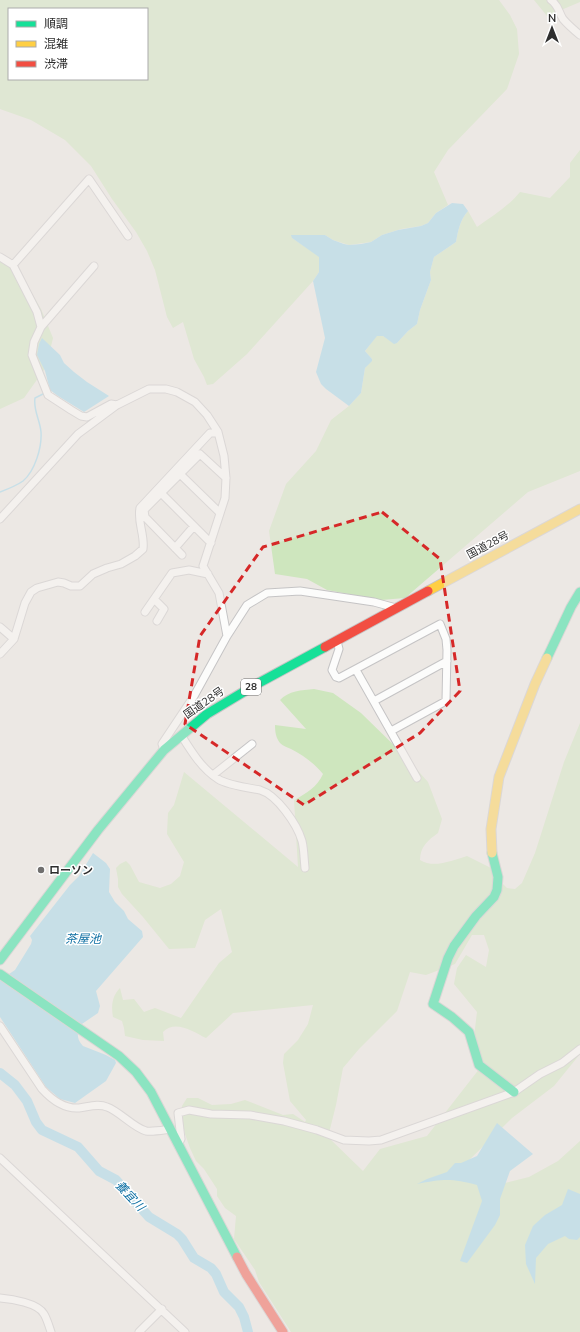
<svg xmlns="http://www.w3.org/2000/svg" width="580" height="1332" viewBox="0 0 580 1332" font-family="'Nunito Sans','Noto Sans JP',sans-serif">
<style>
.green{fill:#cee6be;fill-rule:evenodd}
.water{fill:#99d6ec}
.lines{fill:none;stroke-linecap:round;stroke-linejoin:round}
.stream{stroke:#99d6ec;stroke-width:1.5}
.river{stroke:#99d6ec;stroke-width:10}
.street-casing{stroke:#c5c4c5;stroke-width:9}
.fast-casing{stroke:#c5c4c5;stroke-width:11}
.slow-casing{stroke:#c5c4c5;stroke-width:11}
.jam-casing{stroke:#c5c4c5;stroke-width:11}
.street{stroke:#fcfcfb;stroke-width:7}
.fast{stroke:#16e098;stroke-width:9}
.slow{stroke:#ffcf43;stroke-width:9}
.jam{stroke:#f24e42;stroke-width:9}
.marked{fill:none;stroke:#d62828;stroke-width:3;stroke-dasharray:8 5;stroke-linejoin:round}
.poi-dot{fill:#706f6e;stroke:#fff;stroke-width:1.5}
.labels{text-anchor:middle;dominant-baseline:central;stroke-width:3;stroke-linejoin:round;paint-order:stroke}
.shield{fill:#fff;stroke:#6d6d6d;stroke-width:1}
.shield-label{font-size:10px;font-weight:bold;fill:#2e2e2e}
.street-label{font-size:11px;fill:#2e2e2e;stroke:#fff}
.poi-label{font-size:11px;font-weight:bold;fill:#2e2e2e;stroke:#fff;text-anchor:start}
.water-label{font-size:12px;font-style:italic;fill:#0d6fa3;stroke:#fff}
</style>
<rect width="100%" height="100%" fill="#ece8e4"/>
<!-- green -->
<path class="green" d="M0 0H499L510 15 517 29 519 54 507 89 448 150 434 172 448 205 436 213 428 223 421 226 401 229 382 235 371 242 349 245 333 240 325 235 292 238 319 256V272L313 281 247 354 213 384 207 385 204 377 194 359 183 322 173 328 167 317 155 270 147 251 136 232 112 199 91 166 65 140 31 120 0 109ZM9 9H147V79H9Z
M534 0H580V2L547 16Z
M580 150V471L528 492 405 598 381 600 327 590 307 579 275 574 269 531 286 484 316 451 331 420 349 406 361 393 365 368 372 359 365 351 366 350 377 335 383 336 394 343H397L408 331 417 324 420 310 431 280 430 272 434 257 456 242C458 231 460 220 468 211L477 227C492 216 508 207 520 192L550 198 570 177V163Z
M0 258 23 278 41 309 53 338 46 367 24 398 0 409Z
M314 689 333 693 361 713 402 753 428 782 442 819 438 833C428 840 420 847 420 860 434 869 453 860 467 856L491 868 502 883 507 888 515 889 522 883 535 853 564 762 580 723V1054L554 1086 512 1118 465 1164 493 1186 529 1177 558 1161 580 1141V1332H291L259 1282 255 1270 234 1239 236 1216 225 1208 217 1196V1189L204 1169 196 1161 190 1148 185 1134 182 1120V1106L187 1098H198L212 1105 231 1104 245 1100 283 1115 293 1114 305 1122 306 1120 290 1101 283 1063 284 1054 298 1040 308 1024 313 1005 233 1013 206 1038C194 1032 175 1019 163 1032L164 1041 143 1040 125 1036 124 1028 122 1021 113 1017C111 1006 112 996 120 988L123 1000 134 999 144 1012 155 1008 181 1018 219 963 232 952 221 909 205 920 195 948 169 949 143 917 122 894 118 887V879L116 868 120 864 126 861 130 865 139 882 160 888 171 884 180 876 184 862 167 834 168 813 174 805 184 772 298 867 294 800C306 794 318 786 323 774 314 763 303 755 291 749 287 747 283 746 280 743 276 738 275 732 275 725L306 729 280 700C288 691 302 690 314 689ZM472 935H484L489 950 486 967 466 955 457 968 454 984 477 1012 474 1037 480 1068 427 1136 380 1149 363 1171 328 1137 336 1105 343 1068 359 1049 397 1011 410 972 426 975 455 964Z"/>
<!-- water -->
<path class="water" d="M452 203 463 204 468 211C460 220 458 231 456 242L434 257 430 272 431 280 420 310 417 324 408 331 397 343 394 344 383 336H377L365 351 372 359V361L365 368 361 393 349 406 326 389 321 384 316 372 325 338 313 281 319 272V257L292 238 291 235H325L333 240 344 244 349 245 361 244 371 242 382 235 398 230 421 226 428 223 436 213Z
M42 338 60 355 64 363 74 372 87 382 109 396 84 412 58 396 50 390 45 371 37 355 39 344Z
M93 853 106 863 110 869 109 892 115 902 124 911 128 919 142 931 143 937 96 991 100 1006 98 1013 79 1026C77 1034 77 1040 83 1046L106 1055 115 1060 116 1063 106 1081 75 1103 60 1099 46 1087 0 1017V980L15 970 31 944 32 940 30 936 70 885 79 876Z
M497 1123 533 1154 510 1171 500 1199V1215L495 1225 467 1263 460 1261 482 1201 477 1185C452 1178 442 1179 417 1184L427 1179 447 1172 455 1163H461L477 1156Z
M568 1189 580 1194V1237L577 1240 569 1239 565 1236 548 1244 536 1258 535 1284 526 1264 525 1245 533 1226 545 1215 562 1205Z"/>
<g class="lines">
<!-- stream -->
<path class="stream" d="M0 492C8 489 16 486 23 481 35 471 42 447 41 432 40 420 33 410 35 398L45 393"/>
<!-- river -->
<path class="river" d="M0 1073 15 1085 27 1101 36 1122 42 1130 78 1147 99 1171 116 1180 149 1217 177 1234 182 1239 194 1258 211 1268 216 1274 224 1292 239 1307 244 1317 248 1332"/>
<defs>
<path id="street" d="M551 0C559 6 558 11 563 19 568 25 574 30 580 35
M0 257 13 265 37 312 41 327
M13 265 89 179 128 236
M94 266 41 327 34 342 32 355 48 395 71 410 81 416 87 417 111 404 117 405
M180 474 220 513
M161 493 211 543
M0 519 78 434 117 405 149 389H166L177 392 195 402 207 415 218 432 224 456 226 478 225 498 203 566 219 593 227 636
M175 548 194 526
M182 555 145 517 144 510 200 454 226 478
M154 599 164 609 157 621
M145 612 172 573 189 570 208 574
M0 627 14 639
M337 641 339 649 332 670 336 677 339 678 440 624 446 639 447 650 446 701 391 731
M0 654 14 639 25 603 31 592 37 588 58 582 64 583 71 586H80L93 574 107 568 121 564 135 556 143 549C145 535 137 522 140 508L210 433H218
M356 670 417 778
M374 701 447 661
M181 735C191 751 202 769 218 779 227 785 249 788 260 790 277 795 297 824 302 841 304 849 304 859 305 868
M164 750 162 744 194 696 227 636 247 605 267 593 300 591 374 602 396 608
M213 775 252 744
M0 1026 42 1089C51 1099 64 1109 79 1108 88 1107 98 1103 107 1107 119 1111 134 1128 146 1131 153 1132 163 1130 171 1129
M178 1145 181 1139 178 1113 189 1110 211 1114 250 1115 284 1121 317 1130 344 1140 369 1141 381 1140 514 1092 540 1074 562 1063 580 1049
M0 1158 185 1332
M0 1298C12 1299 38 1303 44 1314 47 1319 49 1326 51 1332
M139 1332 162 1309"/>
<path id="fast" d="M547 658 571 607 580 592
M492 853 498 877 497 890 494 897 476 916 454 946 448 958 433 1004 452 1017 469 1032 479 1065 514 1092
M0 960 98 830 164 750 207 714 255 685 325 647
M0 974 119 1056 136 1072 151 1092 237 1257"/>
<path id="slow" d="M428 591 580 509
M492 853 491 829 499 777 535 684 547 658"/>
<path id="jam" d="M325 647 428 591
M237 1257 246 1274 283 1332"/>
</defs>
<!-- street casing -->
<use href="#street" class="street-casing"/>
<!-- fast casing -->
<use href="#fast" class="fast-casing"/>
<!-- slow casing -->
<use href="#slow" class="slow-casing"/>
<!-- jam casing -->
<use href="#jam" class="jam-casing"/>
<!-- street -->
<use href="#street" class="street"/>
<!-- fast -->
<use href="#fast" class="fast"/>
<!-- slow -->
<use href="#slow" class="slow"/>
<!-- jam -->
<use href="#jam" class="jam"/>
</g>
<!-- marked area -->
<path d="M0 0H580V1332H0ZM382 512 440 559 460 691 420 733 304 805 185 724 200 636 263 547Z" fill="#ece8e4" fill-opacity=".55" fill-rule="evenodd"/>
<path class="marked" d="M382 512 440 559 460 691 420 733 304 805 185 724 200 636 263 547Z"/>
<!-- markers -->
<circle class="poi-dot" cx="41" cy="870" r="4"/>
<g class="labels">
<!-- shield labels -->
<rect class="shield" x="241" y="679" width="20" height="16" rx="3"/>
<g class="shield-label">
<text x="251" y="687">28</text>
</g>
<!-- street labels -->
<g class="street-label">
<text transform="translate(488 545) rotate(-28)">国道28号</text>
<text transform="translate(204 703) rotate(-35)">国道28号</text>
</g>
<!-- poi labels -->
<g class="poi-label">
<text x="49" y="870">ローソン</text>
</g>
<!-- water labels -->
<g class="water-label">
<text x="83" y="939">茶屋池</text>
<text transform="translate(130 1196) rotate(47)">養宜川</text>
</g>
</g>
<!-- legend -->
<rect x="8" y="8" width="140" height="72" fill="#ffffff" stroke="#ababab"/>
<rect x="16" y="21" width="20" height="6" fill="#16e098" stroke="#ababab"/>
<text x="44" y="28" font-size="12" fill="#2e2e2e">順調</text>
<rect x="16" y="41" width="20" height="6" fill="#ffcf43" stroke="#ababab"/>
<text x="44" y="48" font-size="12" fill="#2e2e2e">混雑</text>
<rect x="16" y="61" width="20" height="6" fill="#f24e42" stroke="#ababab"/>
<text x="44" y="68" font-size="12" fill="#2e2e2e">渋滞</text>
<!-- north arrow -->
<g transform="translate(552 28)" stroke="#ffffff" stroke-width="3" paint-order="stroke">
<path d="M0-3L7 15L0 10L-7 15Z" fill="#2e2e2e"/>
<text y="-6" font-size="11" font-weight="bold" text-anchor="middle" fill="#2e2e2e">N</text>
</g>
</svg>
